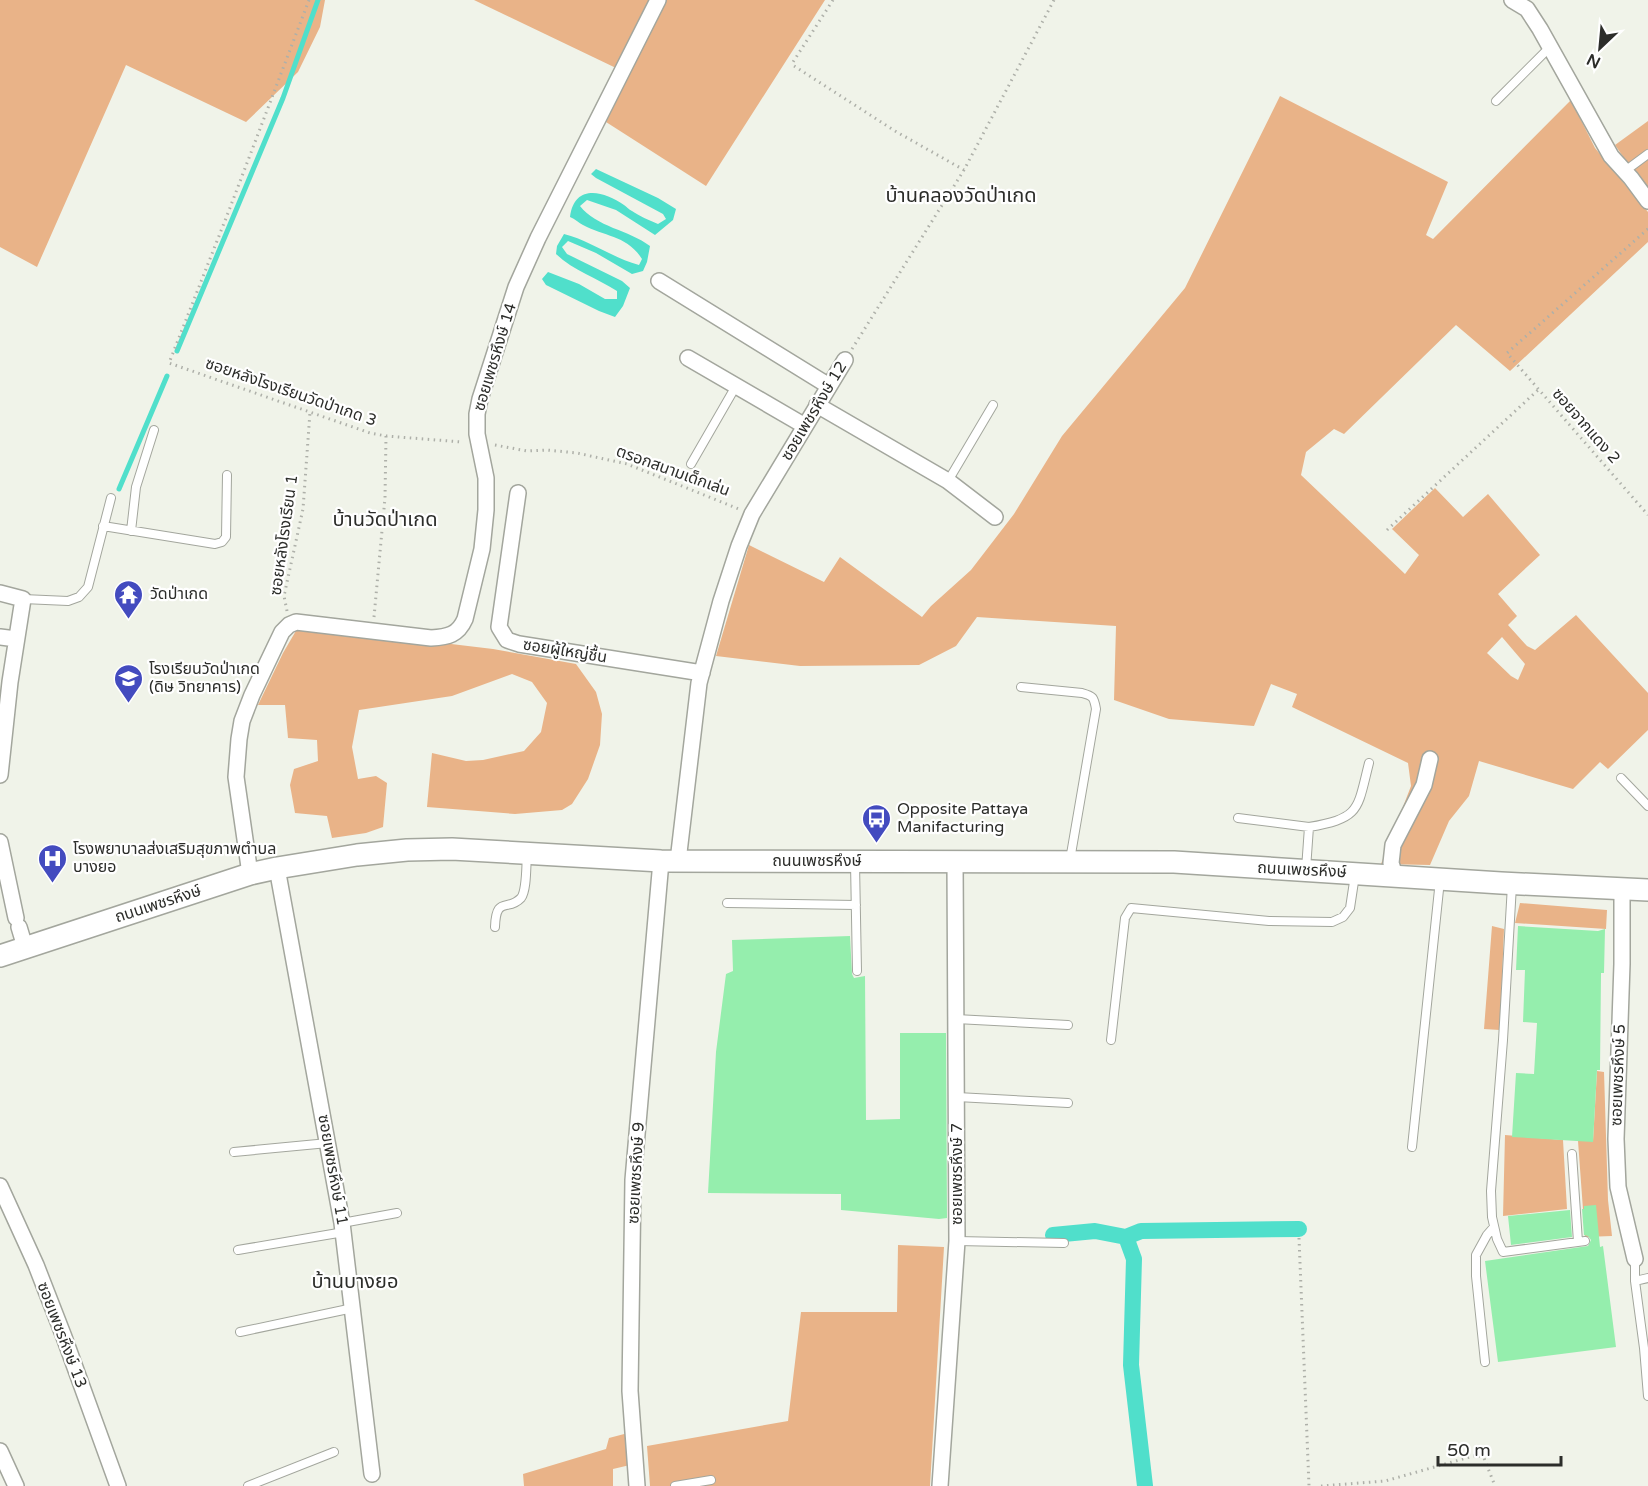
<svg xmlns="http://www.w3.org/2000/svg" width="1648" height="1486" viewBox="0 0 1648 1486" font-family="'Varela Round','Noto Sans Thai',sans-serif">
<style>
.green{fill:#e9b388;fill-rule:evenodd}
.water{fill:#50dfcb}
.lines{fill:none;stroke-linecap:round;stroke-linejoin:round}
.stream{stroke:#50dfcb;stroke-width:5}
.canal{stroke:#50dfcb;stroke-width:16}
.building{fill:#95eead}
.lane-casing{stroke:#a3a69d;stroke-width:10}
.street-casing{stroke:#a3a69d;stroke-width:18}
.secondary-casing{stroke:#a3a69d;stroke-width:24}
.path{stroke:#aeb0a9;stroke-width:3;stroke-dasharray:1.5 4.5;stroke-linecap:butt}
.lane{stroke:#fff;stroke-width:8}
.street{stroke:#fff;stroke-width:15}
.secondary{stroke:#fff;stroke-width:21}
.labels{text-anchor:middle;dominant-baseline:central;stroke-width:4.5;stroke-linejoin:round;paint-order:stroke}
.street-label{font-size:16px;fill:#2c2d2a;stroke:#fff}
.poi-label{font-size:16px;fill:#2c2d2a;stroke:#fff;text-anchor:start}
.quarter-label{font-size:20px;fill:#2c2d2a;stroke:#fff}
</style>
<rect width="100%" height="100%" fill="#f0f3e9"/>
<!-- green -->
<path class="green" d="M0 0H325L320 27 298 72 246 122 126 65 37 267 0 247Z
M474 0H650L616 68Z
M666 0H825L706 186 606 122Z
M1280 96 1448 182 1426 235 1433 239 1571 100 1595 148 1648 212V242L1510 371 1456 325 1344 434 1334 429 1306 452 1301 475 1405 574 1419 555 1392 529 1435 488 1463 517 1488 494 1540 555 1498 594 1517 616 1508 625 1527 646 1535 650 1576 615 1648 693V730L1608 769 1600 762 1573 789 1479 761 1469 796 1449 821 1430 865 1381 864 1411 786 1408 763 1292 707 1297 694 1271 684 1254 726 1169 719 1114 700 1116 626 977 617 956 646 919 665 800 666 716 656 749 545 824 582 840 557 922 617 931 606 971 570 1014 514 1062 436 1185 288ZM1502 637 1525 664 1518 680 1511 676 1487 653Z
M1648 121V193L1615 145Z
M309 627 493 649 576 664 596 692 602 714 600 745 588 779 572 804 562 810 515 814 427 807 432 753 466 761 483 760 524 751 541 732 547 703 532 682 512 674 452 696 359 710 352 747 358 779 376 776 387 783 383 827 366 833 332 838 327 816 295 813 290 785 294 769 318 761 317 740 288 738 285 705H258L283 653 297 629Z
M1520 903 1607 910 1606 929 1515 923Z
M1492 926 1504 929 1500 1030 1484 1029Z
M1597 1071 1604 1072 1608 1200 1612 1236 1585 1237 1578 1141H1593Z
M1505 1135 1563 1140 1567 1209 1503 1216Z
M898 1245 944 1247 930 1486H650L647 1446 788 1421 801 1312H897Z
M628 1433 630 1465 613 1469V1486H524L523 1474 606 1449 609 1438Z"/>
<!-- water -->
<path class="water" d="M596 169 658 198 676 209 673 220 655 235 616 210 587 200 580 206C596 227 629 230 650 246L647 262 643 271 632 274 596 253 568 241 562 247 567 254 622 281 630 288 623 306 615 317 599 311 546 285 542 279 548 272 579 284 605 299H617V291C597 278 574 271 556 254L557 246 564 234C591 241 613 258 639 265L642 259C627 235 605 237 583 225 579 223 575 219 570 217 574 184 603 190 624 205 626 206 629 210 632 211 639 216 649 220 658 224L666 219 663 214 596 178 591 174Z"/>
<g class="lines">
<!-- stream -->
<path class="stream" d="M177 351 283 98 318 0
M119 489 167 376"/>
<!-- canal -->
<path class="canal" d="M1053 1235 1095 1231 1126 1237 1134 1259 1131 1365 1145 1486
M1126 1237 1141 1231 1299 1229"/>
</g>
<!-- building -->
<path class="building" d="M1518 926 1598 931 1605 929 1604 973H1601L1600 1070H1597L1593 1142 1512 1137 1516 1073 1534 1074 1537 1023 1523 1022 1525 970H1516Z
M850 936 852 974 854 978 865 976 866 1120 900 1119V1033H946L947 1218 939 1219 841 1210V1194L708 1193 716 1052 726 974 733 971 732 940Z
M1596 1205 1600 1247 1603 1246 1616 1347 1498 1362 1485 1261 1588 1246 1591 1240 1588 1236 1584 1235 1582 1209H1584V1206Z
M1570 1210 1572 1237 1511 1245 1508 1216Z"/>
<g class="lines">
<defs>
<path id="lane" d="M1496 101 1550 47
M1625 171 1648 154
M691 464 736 386
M948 481 993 405
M103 526 215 544 222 542 226 537 227 475
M131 531 136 487 154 430
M23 599 68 601 79 597 88 587 111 498
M1021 687 1082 693C1093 696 1094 697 1096 709L1070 860
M1621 778 1648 806
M1238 818 1309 827 1306 869
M1309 827C1361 818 1357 810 1369 763
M855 863 857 971
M1512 885 1503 1040 1491 1191 1492 1217 1497 1239 1503 1252 1585 1241
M727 903 856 905
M495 927C496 895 508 912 521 898 527 890 526 865 527 855
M956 1019 1068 1025
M1111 1040 1125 918 1131 908 1269 921 1332 922 1343 917 1350 908 1355 875
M957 1097 1068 1103
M1412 1147 1440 880
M234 1152 328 1143
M1572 1154 1578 1242
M342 1223 397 1213
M957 1241 1064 1243
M238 1250 344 1232
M1635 1259V1281L1644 1348 1648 1396
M1635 1281 1648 1278
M240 1332 353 1308
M1485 1362 1476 1276V1255L1487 1235 1494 1227
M248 1486 334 1452
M675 1486 711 1480"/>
<path id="street" d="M1512 0 1527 9 1540 29 1611 156 1631 178 1648 201
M659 281 829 386
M688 358 805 426
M817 405 948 481 995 517
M518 493 499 627 507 640 519 644 702 673
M0 593 23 599 10 682 0 775
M0 637 16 639
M0 842 16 918
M678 861 699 683 721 601 739 546 752 514 845 360
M277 868 342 1223 372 1474
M250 874 236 777 239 739 242 721 252 695 282 632 289 625 296 622 431 638C448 637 458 635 465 619L482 549 486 510V478L477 434V414L480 399 516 287 538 238 658 0
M1395 875 1391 863 1393 845 1424 785 1430 759
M1622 889V964L1616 1139 1618 1187 1635 1259
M19 927 25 947
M0 1186 36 1265 64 1337 118 1486
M0 1451 16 1486
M637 1486 630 1391 633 1180 661 861
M940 1486 957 1241 955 861"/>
<path id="secondary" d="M0 956 250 874 277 868 357 855 407 850 452 849 661 861 1174 862 1501 883 1648 890"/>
</defs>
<!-- lane casing -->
<use href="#lane" class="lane-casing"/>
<!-- street casing -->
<use href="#street" class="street-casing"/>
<!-- secondary casing -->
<use href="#secondary" class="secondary-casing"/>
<!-- path -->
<path class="path" d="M309 0 228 213 169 363 370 433 386 436 462 442
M833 0 793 62 794 66 895 131 964 170
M1648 229 1507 353 1648 515
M852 349 964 170 1054 0
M495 445 527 451 547 450 577 453 627 464 739 509
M1387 530 1538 390
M287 611 284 596 303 509 310 412
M374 617 385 498 386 436
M1299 1238 1309 1486
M1321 1486 1385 1481 1477 1455 1484 1458 1495 1486"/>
<!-- lane -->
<use href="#lane" class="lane"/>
<!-- street -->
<use href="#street" class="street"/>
<!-- secondary -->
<use href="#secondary" class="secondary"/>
</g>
<!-- icons -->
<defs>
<symbol id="temple-pin" viewBox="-11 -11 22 30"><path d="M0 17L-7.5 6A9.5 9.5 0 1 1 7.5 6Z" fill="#434bbf" stroke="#fff"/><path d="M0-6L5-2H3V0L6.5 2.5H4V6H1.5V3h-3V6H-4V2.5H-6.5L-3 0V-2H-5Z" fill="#fff"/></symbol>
<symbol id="school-pin" viewBox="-11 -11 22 30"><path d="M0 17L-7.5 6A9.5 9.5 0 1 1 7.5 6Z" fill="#434bbf" stroke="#fff"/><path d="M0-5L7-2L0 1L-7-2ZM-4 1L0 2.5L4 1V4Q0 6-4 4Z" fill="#fff"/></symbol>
<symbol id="bus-pin" viewBox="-11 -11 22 30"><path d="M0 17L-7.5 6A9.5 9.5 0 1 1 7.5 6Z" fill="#434bbf" stroke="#fff"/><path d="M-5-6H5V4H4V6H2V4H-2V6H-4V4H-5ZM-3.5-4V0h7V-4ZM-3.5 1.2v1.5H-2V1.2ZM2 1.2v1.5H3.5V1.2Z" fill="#fff"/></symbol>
<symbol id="hospital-pin" viewBox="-11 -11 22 30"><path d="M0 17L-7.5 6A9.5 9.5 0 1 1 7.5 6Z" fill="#434bbf" stroke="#fff"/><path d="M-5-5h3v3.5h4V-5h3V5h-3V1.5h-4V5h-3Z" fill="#fff"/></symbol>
</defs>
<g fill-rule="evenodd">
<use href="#temple-pin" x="112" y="578" width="33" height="45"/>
<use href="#school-pin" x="112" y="662" width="33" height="45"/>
<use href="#bus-pin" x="860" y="802" width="33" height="45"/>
<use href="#hospital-pin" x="36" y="842" width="33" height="45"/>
</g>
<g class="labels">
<!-- street labels -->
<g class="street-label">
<text transform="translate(495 357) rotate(-73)">ซอยเพชรหึงษ์ 14</text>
<text transform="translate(291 392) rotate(19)">ซอยหลังโรงเรียนวัดป่าเกด 3</text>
<text transform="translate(814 411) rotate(-59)">ซอยเพชรหึงษ์ 12</text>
<text transform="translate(1586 426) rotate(49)">ซอยจากแดง 2</text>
<text transform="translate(673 471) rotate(20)">ตรอกสนามเด็กเล่น</text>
<text transform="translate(284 535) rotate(-82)">ซอยหลังโรงเรียน 1</text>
<text transform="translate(565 651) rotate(9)">ซอยผู้ใหญ่ชื้น</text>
<text x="817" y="861">ถนนเพชรหึงษ์</text>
<text transform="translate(1302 870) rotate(3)">ถนนเพชรหึงษ์</text>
<text transform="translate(158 904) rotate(-18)">ถนนเพชรหึงษ์</text>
<text transform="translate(1618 1075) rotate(-88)">ซอยเพชรหึงษ์ 5</text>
<text transform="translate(333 1170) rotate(80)">ซอยเพชรหึงษ์ 11</text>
<text transform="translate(636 1173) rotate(-87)">ซอยเพชรหึงษ์ 9</text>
<text transform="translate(957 1174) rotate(-90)">ซอยเพชรหึงษ์ 7</text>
<text transform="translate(62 1335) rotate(69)">ซอยเพชรหึงษ์ 13</text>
</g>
<!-- poi labels -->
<g class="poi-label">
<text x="150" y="594">วัดป่าเกด</text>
<text x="149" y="669">โรงเรียนวัดป่าเกด<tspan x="149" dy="18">(ดิษ วิทยาคาร)</tspan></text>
<text x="897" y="809">Opposite Pattaya<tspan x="897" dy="18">Manifacturing</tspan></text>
<text x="73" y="849">โรงพยาบาลส่งเสริมสุขภาพตำบล<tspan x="73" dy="18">บางยอ</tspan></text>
</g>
<!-- quarter labels -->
<g class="quarter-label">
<text x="961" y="196">บ้านคลองวัดป่าเกด</text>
<text x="385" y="520">บ้านวัดป่าเกด</text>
<text x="355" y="1282">บ้านบางยอ</text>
</g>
</g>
<!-- north arrow -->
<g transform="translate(1600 48) rotate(206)" stroke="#ffffff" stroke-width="4.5" paint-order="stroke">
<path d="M0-4.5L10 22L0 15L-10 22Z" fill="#2c2d2a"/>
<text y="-9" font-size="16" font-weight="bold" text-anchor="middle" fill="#2c2d2a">N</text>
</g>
<!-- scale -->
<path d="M1438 1456v9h123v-9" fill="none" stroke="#2c2d2a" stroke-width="3"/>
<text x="1447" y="1456" font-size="18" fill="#2c2d2a" stroke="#ffffff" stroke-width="4.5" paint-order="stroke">50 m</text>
</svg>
